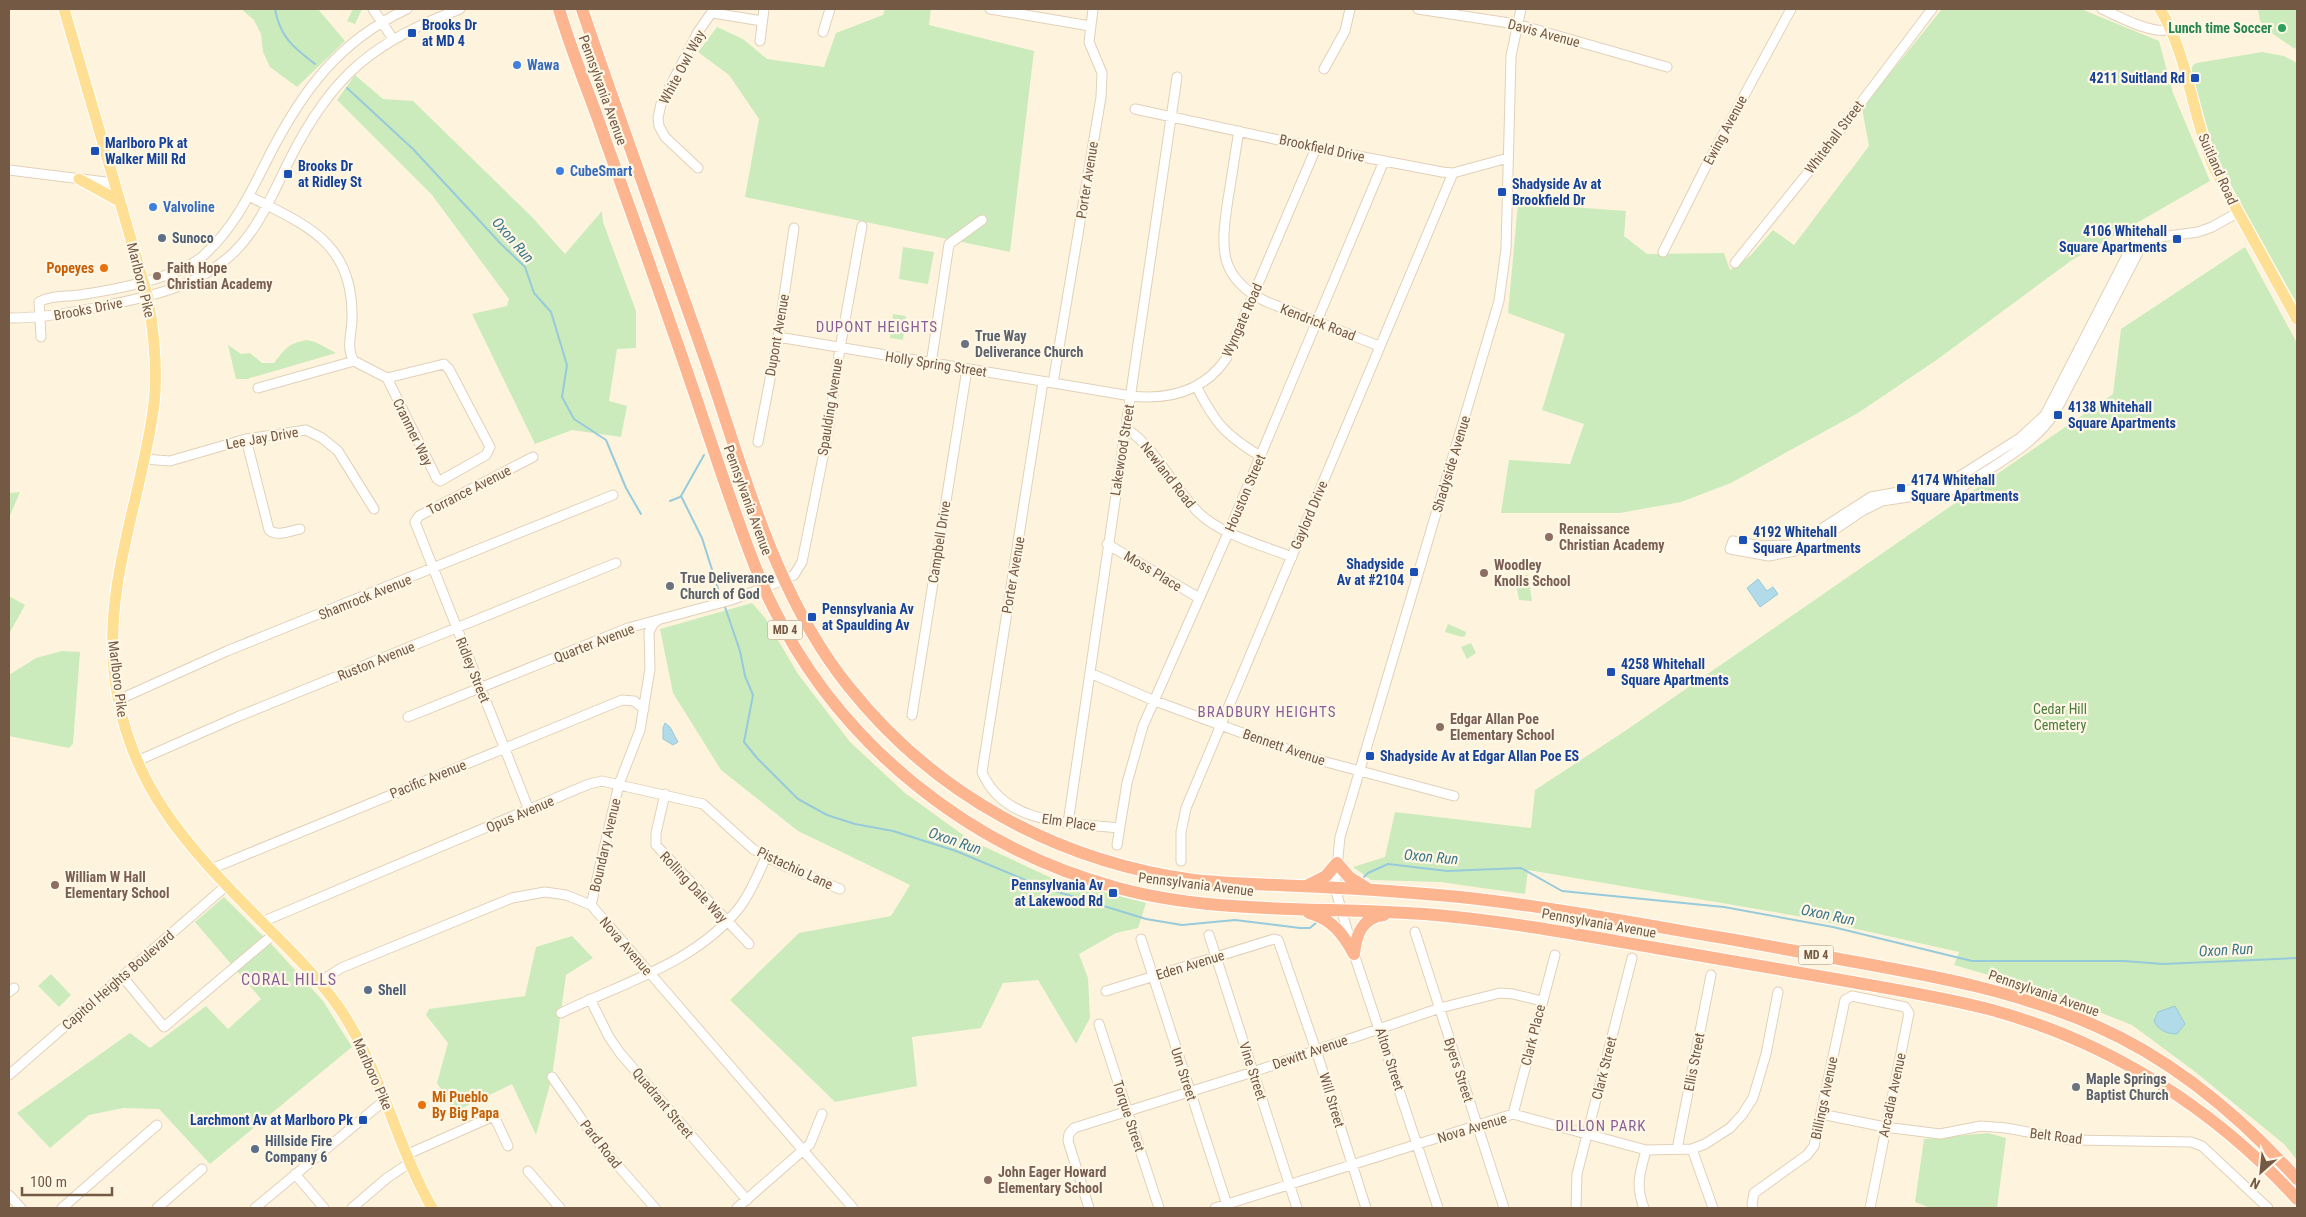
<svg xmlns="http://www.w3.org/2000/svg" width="2306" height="1217" viewBox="0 0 2306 1217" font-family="'Roboto Condensed',sans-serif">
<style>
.green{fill:#cbebbc}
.water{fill:#b1dbe8;stroke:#97cada}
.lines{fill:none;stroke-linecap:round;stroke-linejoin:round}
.stream{stroke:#97cada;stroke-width:2}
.minor-casing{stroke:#e2d0b9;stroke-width:11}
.major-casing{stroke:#fff;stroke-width:13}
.highway-casing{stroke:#fff;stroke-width:14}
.minor{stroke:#fff;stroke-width:9}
.major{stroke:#ffdf93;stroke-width:11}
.highway{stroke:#fdb58f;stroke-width:12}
.leisure-dot{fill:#2e9e5b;stroke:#fff7e5;stroke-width:2}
.transit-dot{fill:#1a4fb4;stroke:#fff7e5;stroke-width:2}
.shop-dot{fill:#3f7fe0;stroke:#fff7e5;stroke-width:2}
.service-dot{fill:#5c6f8a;stroke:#fff7e5;stroke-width:2}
.food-dot{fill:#e8710a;stroke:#fff7e5;stroke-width:2}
.education-dot{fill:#8d6e63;stroke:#fff7e5;stroke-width:2}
.worship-dot{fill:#6b7280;stroke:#fff7e5;stroke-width:2}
.labels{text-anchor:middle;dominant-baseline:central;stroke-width:4.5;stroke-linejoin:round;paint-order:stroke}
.shield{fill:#fff7e5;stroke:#9e8875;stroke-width:1}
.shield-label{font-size:12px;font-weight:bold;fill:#745945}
.transit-label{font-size:14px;font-weight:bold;fill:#164399;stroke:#fff7e5;text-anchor:start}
.leisure-label{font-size:14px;font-weight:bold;fill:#27864d;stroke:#fff7e5;text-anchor:end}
.street-label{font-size:14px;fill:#745945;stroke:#fff7e5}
.shop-label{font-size:14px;font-weight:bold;fill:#366cbe;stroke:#fff7e5;text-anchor:start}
.service-label{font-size:14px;font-weight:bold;fill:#4e5e75;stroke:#fff7e5;text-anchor:start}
.food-label{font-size:14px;font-weight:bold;fill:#c56008;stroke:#fff7e5;text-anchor:end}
.education-label{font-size:14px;font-weight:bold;fill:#785e54;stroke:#fff7e5;text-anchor:start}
.worship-label{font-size:14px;font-weight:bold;fill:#5b616d;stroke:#fff7e5;text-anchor:start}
.park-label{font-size:14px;fill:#4a7b3c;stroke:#fff7e5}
.water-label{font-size:15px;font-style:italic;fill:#3d778a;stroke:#fff7e5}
.neighbourhood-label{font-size:15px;letter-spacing:1px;fill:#8a5f98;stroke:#fff7e5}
.quarter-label{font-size:16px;letter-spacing:1px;fill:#8a5f98;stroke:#fff7e5}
</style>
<rect width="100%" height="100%" fill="#fef4dd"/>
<!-- green -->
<path class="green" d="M241 9H318L345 41 297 87 270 67 263 52 261 34 254 20Z
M353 9H362L355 24 347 21Z
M885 9H931L929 25 1034 51 1010 252 745 197 759 119 729 75 698 52 717 27 743 39 767 59 824 67 836 33 883 15Z
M1942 9H2081L2159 41 2173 93 2210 181 2072 260 1938 359 1858 413 1731 483 1681 502 1620 513H1501L1509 460 1570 464 1584 424 1542 410 1565 334 1508 313 1518 203 1626 211 1624 236 1647 254 1724 253 1730 270 1750 256 1773 230 1794 245 1869 146 1862 108Z
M2258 9H2297V46L2295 49 2273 34 2260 21Z
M2262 52 2284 56 2297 63V304L2230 184 2212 144 2191 71 2193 65 2197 63Z
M355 75 383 99 413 101 533 218 565 254 602 211 603 222 636 311V348L617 349 609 401 627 406 621 437 572 430 535 444 472 314 507 306 509 299 432 195 337 100Z
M903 247 934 252 928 284 899 279Z
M2245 247 2297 343V1160L2284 1144 2194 1071 2132 1025 2048 992 1954 965 1959 952 1803 917 1528 870 1525 894 1440 882 1371 880 1353 867 1385 857 1395 812 1531 828 1535 790 1622 733 2113 394 2121 329Z
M893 314 906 316 903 340 890 338Z
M307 340 315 342 336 353 247 379H236L228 345 241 354 250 353 262 363H274C286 348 287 344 307 340Z
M20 492 9 518V493Z
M1528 575 1532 601 1519 600 1515 577Z
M9 596 25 605 9 634Z
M752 603 765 618 798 674 850 742 905 793 970 840 1056 880 1146 903 1138 928 1116 933 1079 954 1088 978 1090 1018 1076 1044 1038 980 1003 983 981 1028 912 1037 917 1086 835 1102 730 1000 799 933 891 916 910 885 798 831 721 770 673 693 660 629Z
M1448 624 1466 632 1465 636 1462 637 1445 632Z
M1471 643 1476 653 1467 659 1461 647Z
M62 651 80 652 73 744 69 748 9 736V675L36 658Z
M224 897 275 948 323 1001 352 1047 210 1164 159 1109 123 1108 89 1115 50 1148 17 1113 130 1033 150 1048 206 1006 228 1029 261 999 195 922Z
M572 936 593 958 566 975 552 1077 536 1135 512 1084 454 1112 437 1083 448 1043 426 1015 429 1009 525 996 536 947Z
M51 974 71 995 59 1007 38 986Z
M1988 1133 2006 1138 1997 1208H1930L1915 1202 1924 1139Z"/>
<!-- water -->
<path class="water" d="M1758 579 1767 591 1773 587 1778 594 1760 607 1747 588Z
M665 723 670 727 678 742 673 745 663 739V728Z
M2175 1006 2185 1024 2177 1034C2167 1034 2158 1030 2154 1021L2158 1012Z"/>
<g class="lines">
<!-- stream -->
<path class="stream" d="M275 9C280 37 293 47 315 64
M347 88 413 149 501 244 525 267 534 293 551 312 567 365 562 397 574 419 606 440 626 488 641 514
M704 455 681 496 702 538 721 598
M670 501 680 497
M725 607 740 651 745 676 753 695 744 742 757 758 798 799 827 815 855 824 893 831 956 851 1042 887 1146 919 1182 925 1235 920 1300 928H1310L1317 922
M1363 878 1368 873 1388 864 1447 871 1521 868 1562 891 1724 907 1833 927 1972 961H2124L2163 964 2297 958"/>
<defs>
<path id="minor" d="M373 9 393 39
M990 9 1090 26
M1418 9 1516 24 1667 67
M2102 9C2118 16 2154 36 2170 29
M713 13 762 21
M823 32 830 9
M760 41 764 9
M1324 69 1345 31 1350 9
M1135 109 1316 148 1442 172 1453 173 1508 158
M1239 131C1235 153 1232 176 1228 199 1221 247 1217 278 1267 302L1379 346
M698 168 665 137 659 126 658 118 661 104 698 32 714 9
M9 170 114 183
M249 196C305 225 352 241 352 315 353 330 345 348 354 361
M2145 239 2056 411C2035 445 1994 465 1962 487L1948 491 1882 501 1862 511 1815 543 1795 551 1769 556 1730 549 1733 541 1762 546 1790 545 1815 533 1871 497 1949 483 2020 438 2045 415 2134 242 2138 240 2198 232 2212 227 2237 213
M1663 252 1706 166 1791 9
M1735 263 1810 170 1932 9
M9 318C45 318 78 312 113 304 158 295 206 283 239 247 261 223 275 189 290 159 332 75 373 42 460 9
M41 337 39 302C51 295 66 297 79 295 113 290 179 278 204 255 235 227 252 190 270 154 303 90 339 41 407 9
M778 337 1131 396C1168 400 1203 392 1226 359L1316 148
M444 364 449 369 490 447 486 455 440 481 437 479 387 378Z
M931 364 949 244 982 220
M1043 382 982 772C1004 825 1071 823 1119 828
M1053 383 1101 97 1102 73 1089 42 1093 9
M1196 386C1216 424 1224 434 1260 456
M258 388 354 361 387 378
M1127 429C1156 448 1173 488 1199 513 1220 534 1264 546 1292 557
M246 439 269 530C277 537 290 531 300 529
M758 442 778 337 794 228
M144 459 170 461 246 439 306 430 322 438 338 451 374 509
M1107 544 1199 598
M1090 673 1155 701 1275 745 1326 762 1454 796
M118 700 227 651 613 495
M912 715 967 369
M408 717 628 628 731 600 764 588 794 575 802 562 828 432 840 348 862 226
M137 761 237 717 616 563
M665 794 656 833V845L749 944
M529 810 415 522 419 516 533 457
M1068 823 1177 77
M1117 845 1127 783 1143 726 1229 531 1384 161
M1181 861V832L1186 808 1453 173
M211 869 622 700 634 701 644 709
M591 905 619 784 640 730 650 669 649 632 653 624 658 620
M262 922 589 784 602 781 703 804 753 849 780 864 840 889
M1415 932 1504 1208
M1209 935 1297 1208
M1141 939 1228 1208
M122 976 164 1027 274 934
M320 982 341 968 512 898 545 892 566 895 591 905 853 1208
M1106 991 1274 939 1278 940 1316 1050 1366 1208
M9 992 14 988
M590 999 609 1037 620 1053 747 1200
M561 1013C622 983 696 963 739 908 751 893 758 874 766 857
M1099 1024 1159 1208
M9 1075 227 885
M552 1077 599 1144 655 1208
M1513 1114 1555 955
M1821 1114 1885 1127 1940 1134 1981 1126 2006 1128 2072 1140 2191 1142 2202 1146 2268 1208
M1677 1149 1711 975
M1692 1149 1713 1208
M408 1154 494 1116 508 1146
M528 1171 560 1208
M295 1174 324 1208
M9 1195 21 1208
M62 1208 157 1125
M157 1208 202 1169
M255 1208 385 1100
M352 1208 387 1178 411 1162
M737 1208 810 1144 822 1114
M1089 1208 1068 1141 1069 1134 1074 1128 1253 1072 1440 1008 1500 993 1513 994 1542 1001
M1215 1208 1513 1114 1646 1150 1692 1149 1705 1144 1730 1128 1742 1115 1753 1098 1766 1054 1778 992
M1438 1208 1354 954 1335 888 1340 837 1499 301 1506 249 1511 56 1521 9
M1576 1208 1577 1174 1632 958
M1644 1208C1635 1185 1640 1173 1646 1150
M1753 1208 1752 1204 1754 1193 1807 1155 1814 1146 1845 1000 1852 996 1905 1007 1909 1013 1870 1208"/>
<path id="major" d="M64 9 148 298C154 333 158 368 154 404 143 493 105 579 114 670 125 783 187 846 263 923 289 949 316 975 338 1006 381 1068 395 1143 432 1208
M2160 9C2189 57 2192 117 2214 168L2297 319
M79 179 119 201"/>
<path id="highway" d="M559 9C572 54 591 97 606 142 629 205 651 268 673 331 694 390 713 450 734 509 746 542 757 576 773 607 840 745 971 849 1118 888 1225 917 1338 905 1446 916 1517 923 1586 936 1656 948 1718 959 1780 969 1841 980 1891 989 1942 997 1992 1010 2110 1042 2215 1109 2297 1199
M582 9C623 130 667 250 709 370 746 478 776 597 849 687 935 795 1057 861 1194 880 1229 884 1264 884 1298 886 1352 888 1406 892 1460 897 1553 907 1644 925 1735 940 1774 947 1811 954 1850 961 1934 976 2017 991 2096 1026 2174 1060 2241 1117 2297 1179
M1306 886 1326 876 1337 863 1349 877 1367 888
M1309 913C1332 919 1343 934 1354 954
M1354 954C1356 935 1362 917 1384 915"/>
</defs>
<!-- minor casing -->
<use href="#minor" class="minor-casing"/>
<!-- major casing -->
<use href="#major" class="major-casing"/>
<!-- highway casing -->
<use href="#highway" class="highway-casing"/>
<!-- minor -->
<use href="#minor" class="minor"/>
<!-- major -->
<use href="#major" class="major"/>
<!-- highway -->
<use href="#highway" class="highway"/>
</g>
<!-- markers -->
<circle class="leisure-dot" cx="2282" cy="28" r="5"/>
<g class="transit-dot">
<rect x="407" y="28" width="10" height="10" rx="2.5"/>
<rect x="2190" y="73" width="10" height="10" rx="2.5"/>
<rect x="90" y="146" width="10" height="10" rx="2.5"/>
<rect x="283" y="169" width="10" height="10" rx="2.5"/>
<rect x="1497" y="187" width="10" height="10" rx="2.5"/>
<rect x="2172" y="234" width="10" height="10" rx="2.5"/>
<rect x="2053" y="410" width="10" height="10" rx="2.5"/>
<rect x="1896" y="483" width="10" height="10" rx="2.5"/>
<rect x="1738" y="535" width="10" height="10" rx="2.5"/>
<rect x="1409" y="567" width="10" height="10" rx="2.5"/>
<rect x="807" y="612" width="10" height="10" rx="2.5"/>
<rect x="1606" y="667" width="10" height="10" rx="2.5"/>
<rect x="1365" y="751" width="10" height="10" rx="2.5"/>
<rect x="1108" y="888" width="10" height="10" rx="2.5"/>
<rect x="358" y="1115" width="10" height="10" rx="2.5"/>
</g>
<g class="shop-dot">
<circle cx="517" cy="65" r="5"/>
<circle cx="560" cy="171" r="5"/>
<circle cx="153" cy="207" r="5"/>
</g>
<g class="service-dot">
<circle cx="162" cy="238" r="5"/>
<circle cx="368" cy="990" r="5"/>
<circle cx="255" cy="1149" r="5"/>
</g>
<g class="food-dot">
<circle cx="104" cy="268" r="5"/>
<circle cx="422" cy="1105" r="5"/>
</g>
<g class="education-dot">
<circle cx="157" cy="276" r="5"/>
<circle cx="1549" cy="537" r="5"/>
<circle cx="1484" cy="573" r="5"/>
<circle cx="1440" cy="727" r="5"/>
<circle cx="55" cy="885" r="5"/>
<circle cx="988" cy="1180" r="5"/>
</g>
<g class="worship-dot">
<circle cx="965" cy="344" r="5"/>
<circle cx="670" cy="586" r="5"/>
<circle cx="2076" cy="1087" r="5"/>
</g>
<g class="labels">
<!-- shield labels -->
<g class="shield">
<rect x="767.5" y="620.5" width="35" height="19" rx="4"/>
<rect x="1798.5" y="945.5" width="35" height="19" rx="4"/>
</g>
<g class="shield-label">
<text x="785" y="630">MD 4</text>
<text x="1816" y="955">MD 4</text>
</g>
<!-- transit labels -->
<g class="transit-label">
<text x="422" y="25">Brooks Dr<tspan x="422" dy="16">at MD 4</tspan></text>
<text x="2185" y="78" text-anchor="end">4211 Suitland Rd</text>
<text x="105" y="143">Marlboro Pk at<tspan x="105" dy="16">Walker Mill Rd</tspan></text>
<text x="298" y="166">Brooks Dr<tspan x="298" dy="16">at Ridley St</tspan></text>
<text x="1512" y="184">Shadyside Av at<tspan x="1512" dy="16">Brookfield Dr</tspan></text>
<text x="2167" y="231" text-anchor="end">4106 Whitehall<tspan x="2167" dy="16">Square Apartments</tspan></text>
<text x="2068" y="407">4138 Whitehall<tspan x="2068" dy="16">Square Apartments</tspan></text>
<text x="1911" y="480">4174 Whitehall<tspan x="1911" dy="16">Square Apartments</tspan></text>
<text x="1753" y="532">4192 Whitehall<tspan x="1753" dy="16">Square Apartments</tspan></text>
<text x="1404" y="564" text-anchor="end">Shadyside<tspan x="1404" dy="16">Av at #2104</tspan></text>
<text x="822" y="609">Pennsylvania Av<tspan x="822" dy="16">at Spaulding Av</tspan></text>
<text x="1621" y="664">4258 Whitehall<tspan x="1621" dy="16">Square Apartments</tspan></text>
<text x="1380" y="756">Shadyside Av at Edgar Allan Poe ES</text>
<text x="1103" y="885" text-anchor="end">Pennsylvania Av<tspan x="1103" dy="16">at Lakewood Rd</tspan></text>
<text x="353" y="1120" text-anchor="end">Larchmont Av at Marlboro Pk</text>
</g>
<!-- leisure labels -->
<g class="leisure-label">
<text x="2272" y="28">Lunch time Soccer</text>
</g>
<!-- street labels -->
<g class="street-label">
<text transform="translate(1544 33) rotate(15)">Davis Avenue</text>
<text transform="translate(682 67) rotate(-62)">White Owl Way</text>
<text transform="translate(603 90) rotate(70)">Pennsylvania Avenue</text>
<text transform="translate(1725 130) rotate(-62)">Ewing Avenue</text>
<text transform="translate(1834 137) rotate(-53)">Whitehall Street</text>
<text transform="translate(1322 148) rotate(12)">Brookfield Drive</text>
<text transform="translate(2218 169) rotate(66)">Suitland Road</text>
<text transform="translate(1087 180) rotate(-81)">Porter Avenue</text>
<text transform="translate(141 280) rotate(76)">Marlboro Pike</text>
<text transform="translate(88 309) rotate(-11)">Brooks Drive</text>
<text transform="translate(1242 320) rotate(-66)">Wyngate Road</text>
<text transform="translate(1318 322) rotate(21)">Kendrick Road</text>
<text transform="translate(777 335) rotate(-80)">Dupont Avenue</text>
<text transform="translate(936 364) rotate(9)">Holly Spring Street</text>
<text transform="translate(830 407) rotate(-81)">Spaulding Avenue</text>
<text transform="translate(413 432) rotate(64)">Cranmer Way</text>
<text transform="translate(262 438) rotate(-10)">Lee Jay Drive</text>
<text transform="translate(1122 450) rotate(-81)">Lakewood Street</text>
<text transform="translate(1451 464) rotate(-73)">Shadyside Avenue</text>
<text transform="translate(1168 475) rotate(52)">Newland Road</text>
<text transform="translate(469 490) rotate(-27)">Torrance Avenue</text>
<text transform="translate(1245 493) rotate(-67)">Houston Street</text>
<text transform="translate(748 500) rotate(70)">Pennsylvania Avenue</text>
<text transform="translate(1309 515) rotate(-67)">Gaylord Drive</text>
<text transform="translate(939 542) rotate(-81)">Campbell Drive</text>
<text transform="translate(1153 571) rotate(31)">Moss Place</text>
<text transform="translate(1013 575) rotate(-80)">Porter Avenue</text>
<text transform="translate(365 597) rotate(-22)">Shamrock Avenue</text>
<text transform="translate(594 643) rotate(-21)">Quarter Avenue</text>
<text transform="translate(376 661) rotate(-22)">Ruston Avenue</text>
<text transform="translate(473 670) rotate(68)">Ridley Street</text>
<text transform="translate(118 679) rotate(83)">Marlboro Pike</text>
<text transform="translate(1284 747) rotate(19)">Bennett Avenue</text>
<text transform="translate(428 779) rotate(-22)">Pacific Avenue</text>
<text transform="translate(520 814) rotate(-23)">Opus Avenue</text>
<text transform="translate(1069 822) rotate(8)">Elm Place</text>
<text transform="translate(605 845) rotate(-77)">Boundary Avenue</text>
<text transform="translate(795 868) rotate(25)">Pistachio Lane</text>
<text transform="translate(1196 884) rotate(7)">Pennsylvania Avenue</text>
<text transform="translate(694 887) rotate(47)">Rolling Dale Way</text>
<text transform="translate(1599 923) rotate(10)">Pennsylvania Avenue</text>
<text transform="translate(626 946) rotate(49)">Nova Avenue</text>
<text transform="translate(1190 965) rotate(-17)">Eden Avenue</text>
<text transform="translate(118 980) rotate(-41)">Capitol Heights Boulevard</text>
<text transform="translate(2044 993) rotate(19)">Pennsylvania Avenue</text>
<text transform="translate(1533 1035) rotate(-76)">Clark Place</text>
<text transform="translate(1310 1052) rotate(-19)">Dewitt Avenue</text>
<text transform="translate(1390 1059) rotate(72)">Alton Street</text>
<text transform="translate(1694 1062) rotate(-79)">Ellis Street</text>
<text transform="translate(1604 1068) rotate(-76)">Clark Street</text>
<text transform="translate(1459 1070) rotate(72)">Byers Street</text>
<text transform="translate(1253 1071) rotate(72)">Vine Street</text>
<text transform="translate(373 1074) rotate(66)">Marlboro Pike</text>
<text transform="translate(1184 1074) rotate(72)">Urn Street</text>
<text transform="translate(1892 1095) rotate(-78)">Arcadia Avenue</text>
<text transform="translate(1824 1098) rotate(-78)">Billings Avenue</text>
<text transform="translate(1332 1100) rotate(73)">Will Street</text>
<text transform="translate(663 1103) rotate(50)">Quadrant Street</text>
<text transform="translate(1129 1116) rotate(72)">Torque Street</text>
<text transform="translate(1472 1128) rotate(-17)">Nova Avenue</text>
<text transform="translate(2056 1136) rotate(7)">Belt Road</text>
<text transform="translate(601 1144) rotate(52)">Pard Road</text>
</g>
<!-- shop labels -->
<g class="shop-label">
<text x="527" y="65">Wawa</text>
<text x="570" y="171">CubeSmart</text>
<text x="163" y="207">Valvoline</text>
</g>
<!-- service labels -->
<g class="service-label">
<text x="172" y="238">Sunoco</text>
<text x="378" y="990">Shell</text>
<text x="265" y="1141">Hillside Fire<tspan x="265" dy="16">Company 6</tspan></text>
</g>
<!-- food labels -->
<g class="food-label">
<text x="94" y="268">Popeyes</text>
<text x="432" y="1097" text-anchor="start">Mi Pueblo<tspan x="432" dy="16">By Big Papa</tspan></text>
</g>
<!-- education labels -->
<g class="education-label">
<text x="167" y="268">Faith Hope<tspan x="167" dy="16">Christian Academy</tspan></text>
<text x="1559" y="529">Renaissance<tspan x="1559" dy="16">Christian Academy</tspan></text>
<text x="1494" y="565">Woodley<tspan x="1494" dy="16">Knolls School</tspan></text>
<text x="1450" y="719">Edgar Allan Poe<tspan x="1450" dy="16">Elementary School</tspan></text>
<text x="65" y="877">William W Hall<tspan x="65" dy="16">Elementary School</tspan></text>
<text x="998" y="1172">John Eager Howard<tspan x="998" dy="16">Elementary School</tspan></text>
</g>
<!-- worship labels -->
<g class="worship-label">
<text x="975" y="336">True Way<tspan x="975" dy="16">Deliverance Church</tspan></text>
<text x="680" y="578">True Deliverance<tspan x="680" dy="16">Church of God</tspan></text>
<text x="2086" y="1079">Maple Springs<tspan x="2086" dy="16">Baptist Church</tspan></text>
</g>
<!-- park labels -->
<g class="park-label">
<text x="2060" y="709">Cedar Hill<tspan x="2060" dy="16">Cemetery</tspan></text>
</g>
<!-- water labels -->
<g class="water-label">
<text transform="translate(513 240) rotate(49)">Oxon Run</text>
<text transform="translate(955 841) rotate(19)">Oxon Run</text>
<text transform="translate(1431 857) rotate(5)">Oxon Run</text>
<text transform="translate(1828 915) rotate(12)">Oxon Run</text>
<text transform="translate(2226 950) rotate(-3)">Oxon Run</text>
</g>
<!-- neighbourhood labels -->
<g class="neighbourhood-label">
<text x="877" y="327">DUPONT HEIGHTS</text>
<text x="1267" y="712">BRADBURY HEIGHTS</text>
<text x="1601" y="1126">DILLON PARK</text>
</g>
<!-- quarter labels -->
<g class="quarter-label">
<text x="289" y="979">CORAL HILLS</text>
</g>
</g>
<!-- border -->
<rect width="2306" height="1217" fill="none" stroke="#745945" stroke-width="20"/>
<!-- north arrow -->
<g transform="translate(2261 1172) rotate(207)" stroke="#fff7e5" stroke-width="4" paint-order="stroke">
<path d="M0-4L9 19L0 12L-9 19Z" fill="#745945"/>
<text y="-8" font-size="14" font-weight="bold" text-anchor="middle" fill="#745945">N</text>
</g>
<!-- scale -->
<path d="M22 1187v8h90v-8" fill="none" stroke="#745945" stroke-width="2.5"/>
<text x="30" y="1187" font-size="15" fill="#745945" stroke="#fff7e5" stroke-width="4" paint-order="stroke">100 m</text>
</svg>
